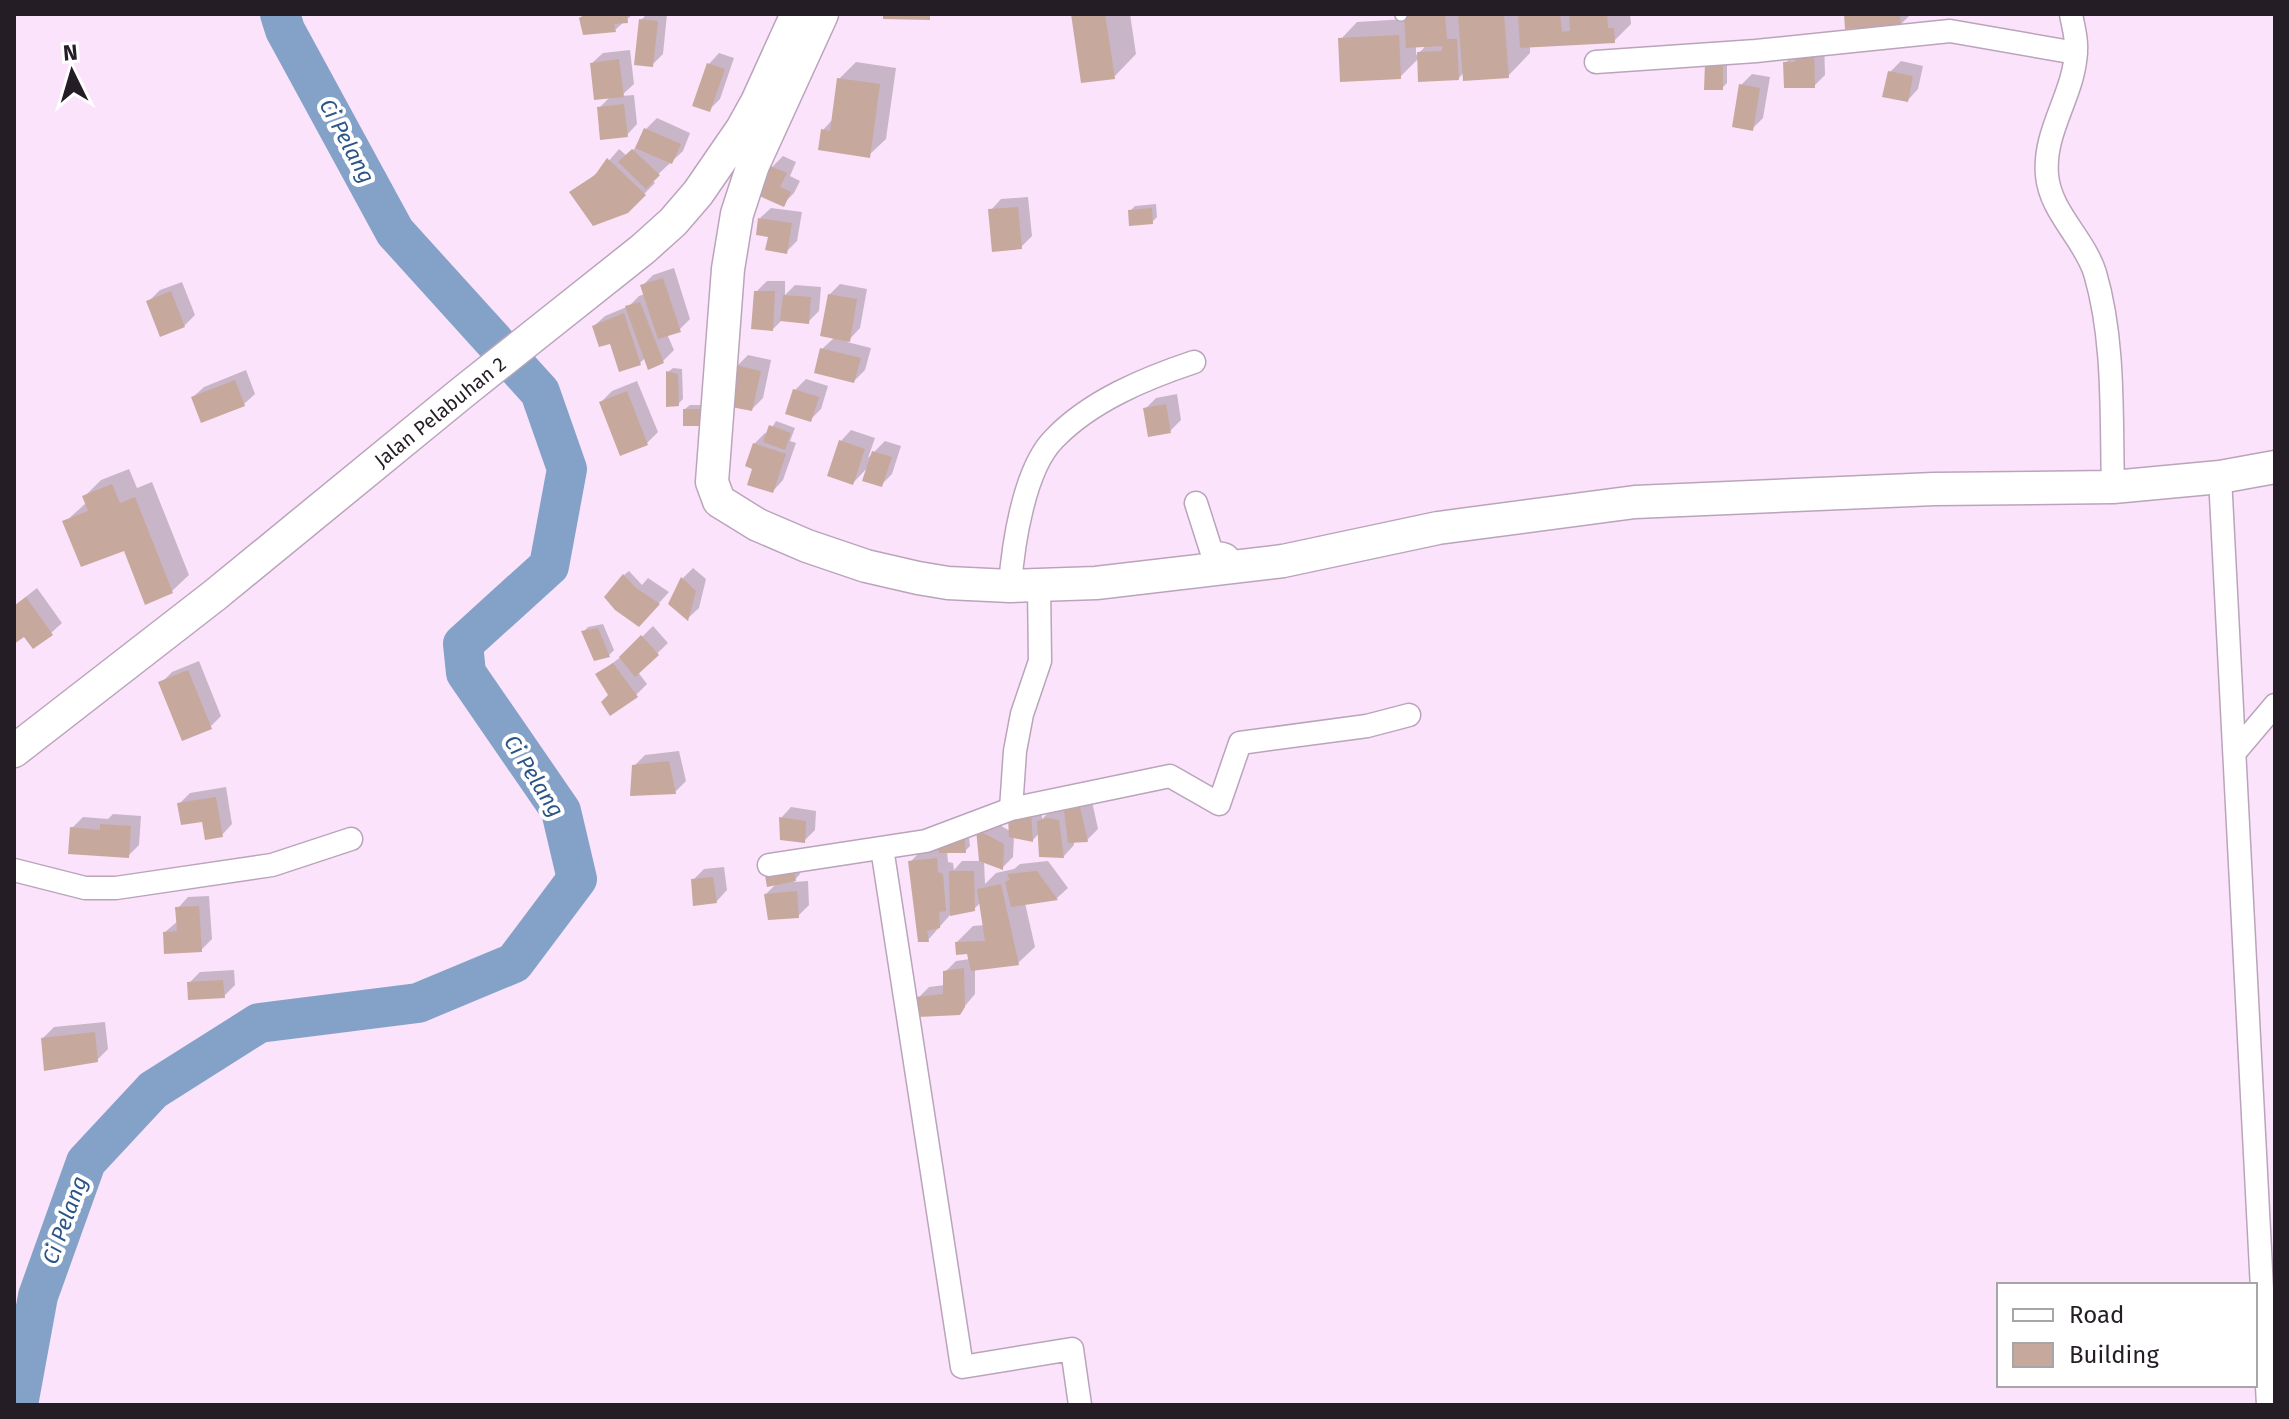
<svg xmlns="http://www.w3.org/2000/svg" width="2289" height="1419" viewBox="0 0 2289 1419" font-family="'Fira Sans',sans-serif">
<style>
.shadow{fill:#0003;fill-rule:evenodd}
.lines{fill:none;stroke-linecap:round;stroke-linejoin:round}
.river{stroke:#84a2c7;stroke-width:40}
.building{fill:#c7a89c}
.lane-casing{stroke:#baa4bb;stroke-width:14}
.street-casing{stroke:#baa4bb;stroke-width:25}
.secondary-casing{stroke:#baa4bb;stroke-width:35}
.lane{stroke:#fff;stroke-width:11}
.street{stroke:#fff;stroke-width:22}
.secondary{stroke:#fff;stroke-width:32}
.labels{text-anchor:middle;dominant-baseline:central;stroke-width:8;stroke-linejoin:round;paint-order:stroke}
.street-label{font-size:20px;fill:#251d25;stroke:#fff}
.water-label{font-size:22px;font-style:italic;fill:#2c5587;stroke:#fff}
</style>
<rect width="100%" height="100%" fill="#fbe3fb"/>
<!-- shadow -->
<path class="shadow" d="M585 14H633L615 30 581 18Z
M647 14H667L663 54 652 65 641 20Z
M1073 14H1130L1136 54 1114 77Z
M1406 14H1630L1631 24 1614 41 1530 45V53L1508 76 1464 72 1459 78 1419 58 1400 77 1341 39 1357 22 1406 19ZM1427 44 1422 50 1416 55V45Z
M1846 14H1911L1900 25Z
M1824 39 1825 75 1814 86 1785 63 1797 52Z
M630 50 634 84 621 96 634 95 637 124 627 135 599 108 611 96 592 63 603 53Z
M719 53 734 58 720 99 709 110V64Z
M1727 59V83L1722 88 1707 64Z
M1901 61 1923 66 1918 89 1908 100 1890 72Z
M856 62 896 68 886 139 869 155 823 130 833 119 839 79Z
M1752 74 1770 77 1763 118 1752 129 1741 85Z
M657 118 690 133 683 151 652 180 655 183 627 211 572 193 602 169 619 149 627 156 639 144 646 129Z
M783 156 796 162 790 176 800 181 794 193 783 204 772 167Z
M1028 197 1032 236 1021 247 991 210 1001 199Z
M1156 204 1157 217 1152 222 1130 211 1135 206Z
M771 208 802 212 797 241 786 252 770 235 760 218Z
M674 268 690 319 679 330 667 334 674 350 663 361 645 358 640 363 594 326 605 316 629 306 639 296 645 294 642 286 653 275Z
M767 281H785V295L795 285 821 287 819 311 808 322 782 320 773 329 756 292Z
M182 282 195 315 184 326 149 301 160 290Z
M840 284 867 289 860 328 847 342 871 348 865 370 854 381 822 349 835 337 829 295Z
M748 355 771 360 763 398 752 409 737 366Z
M673 368 682 369 683 399 678 404 668 372Z
M246 370 255 394 244 404 193 397 204 387Z
M806 379 828 386 821 409 810 420 795 390Z
M637 381 658 432 647 443 601 402 612 391Z
M1177 394 1181 420 1170 431 1145 409 1156 398Z
M690 405H712V419L685 409Z
M776 421 795 428 790 441 796 443 783 480 773 491 754 444 765 433 768 434Z
M851 430 875 438 868 458 885 441 901 446 892 474 881 485 869 466 853 483 841 441Z
M129 469 137 488 152 482 189 575 172 591 125 548 65 522 86 503 84 497 101 480Z
M693 568 706 579 699 608 688 618 671 604 683 578Z
M629 571 642 585 648 578 669 592 649 614 624 575Z
M37 588 62 623 51 633 24 634 14 642V606Z
M603 624 614 650 609 655 595 659 583 632 588 627Z
M653 626 668 643 638 672 647 684 636 695H611L598 674 626 653Z
M199 661 221 716 210 727 161 683 172 672Z
M679 751 686 781 675 792 634 766 645 755Z
M226 787 232 824 222 835 179 804 190 793Z
M1091 797 1098 829 1087 840 1074 841V845L1064 856 1040 832 1033 840 1014 836 1013 857 1002 868 984 861 985 884 996 873 1014 869 1020 864 1048 861 1068 888 1057 898 1025 903 1035 947 1018 963 975 969V994L959 1013 918 998 929 987 945 985V972L956 961 970 959 969 952 957 942 973 926 985 925 981 902 974 909 950 915 928 940 910 862 921 851 940 849 968 828 970 846 965 851H947L948 862 953 863 954 870 962 861H981L978 830 989 819 1010 831 1041 803 1042 819 1050 811 1067 809 1077 800Z
M791 807 816 811 815 830 804 841 781 818Z
M113 814 141 816 139 845 128 856 72 828 83 817 108 819Z
M798 862 800 874 793 882 808 881 809 905 798 916 766 894Z
M724 867 727 890 717 901 693 880 704 869Z
M209 896 212 939 201 950 165 932 178 921V908L188 897Z
M234 970 235 985 224 996 189 983 200 972Z
M105 1022 108 1049 97 1060 43 1038 54 1027Z"/>
<g class="lines">
<!-- river -->
<path class="river" d="M18 1405 38 1296 86 1162 153 1090 259 1023 418 1003 514 963 577 879 561 811 466 673 463 644 549 566 567 469 540 392 395 232 285 30 280 14"/>
</g>
<!-- building -->
<path class="building" d="M586 14H627L628 23 614 24 616 32 583 35 579 18Z
M883 14H930V20L883 19Z
M1071 14H1105L1115 79 1081 83Z
M1404 14H1445L1447 39H1457L1459 80 1418 82 1417 52 1442 51V46L1406 48Z
M1458 14H1504L1509 78 1463 81Z
M1518 14H1560L1562 32 1570 31 1569 14H1607L1608 28H1614L1615 43 1520 48Z
M1844 14H1900L1901 27 1845 29Z
M639 19 658 21 653 67 634 65Z
M1399 35 1401 79 1340 82 1338 38Z
M1795 49H1814L1815 88H1784L1783 62H1795Z
M619 59 624 97 594 100 590 63Z
M707 63 725 69 710 112 692 106Z
M1705 63H1723V90H1704Z
M1888 71 1913 76 1908 102 1882 97Z
M837 78 880 84 870 158 818 150 821 129 830 131Z
M1739 84 1760 88 1753 131 1732 127Z
M624 104 628 137 600 140 597 107Z
M644 128 681 144 672 164 635 148Z
M632 149 660 175 646 189 618 162Z
M607 158 646 195 628 213 593 226 569 192 595 175Z
M770 166 787 173 780 187 791 192 784 207 757 195Z
M1018 207 1022 249 992 252 988 209Z
M1152 208 1153 224 1129 226 1128 210Z
M758 218 792 223 787 254 765 250 768 237 756 235Z
M663 278 681 332 658 339 640 285Z
M171 291 185 327 160 337 146 301Z
M754 291H775L773 331 751 329Z
M828 294 857 299 850 342 820 336Z
M783 295 811 297 809 324 780 321Z
M640 302 664 363 648 370 625 306Z
M624 313 641 365 619 372 610 344 599 347 592 326Z
M820 348 861 358 854 383 814 373Z
M735 365 761 371 752 411 726 406Z
M666 371 678 374 679 406 666 407Z
M235 380 245 406 201 423 191 397Z
M793 389 819 397 811 422 785 414Z
M627 391 648 445 620 456 599 402Z
M1166 404 1171 433 1148 437 1143 408Z
M683 409H708V426H683Z
M769 425 791 433 785 450 763 442Z
M839 440 865 449 853 485 827 476Z
M753 443 786 454 773 493 747 485 752 469 745 466Z
M872 451 892 457 882 487 862 481Z
M112 484 120 503 135 497 173 593 145 605 124 551 81 567 62 521 88 511 82 496Z
M623 574 636 588 660 604 639 627 615 610 604 597Z
M681 577 696 591 688 621 668 604Z
M26 597 53 635 33 649 24 637 14 644V606Z
M598 628 610 657 594 661 581 631Z
M641 635 659 655 635 677 619 657Z
M613 663 638 697 610 716 601 702 608 695 595 674Z
M188 670 212 729 182 741 158 682Z
M669 761 676 794 630 796 632 765Z
M216 797 223 837 205 840 202 822 181 825 177 803Z
M1080 807 1088 842 1068 843 1064 810Z
M1031 813 1033 842 1009 837 1008 818Z
M779 817 806 821 805 843 780 840Z
M1047 818 1059 820 1064 858 1039 857 1037 821Z
M100 824 131 826 129 858 68 854 70 827 100 830Z
M976 829 1004 844 1003 870 979 861Z
M964 832 966 853H939L937 843Z
M937 858 938 872 943 874 946 911 939 912 940 928 927 931 929 942H918L908 861Z
M793 866 796 881 767 887 764 870Z
M949 871H974L975 911 950 916Z
M1037 871 1058 900 1011 907 1005 882 1010 880 1007 874Z
M713 877 717 903 693 906 691 879Z
M1001 884 1019 965 971 971 967 954 956 955 955 942 985 941 977 889Z
M797 891 799 918 768 920 764 894Z
M199 906 202 952 164 954 163 932 177 931 175 907Z
M964 968 965 1007 960 1015 918 1017 916 997 943 994V971Z
M223 980 225 998 188 1000 187 982Z
M95 1032 98 1062 44 1071 41 1038Z"/>
<g class="lines">
<defs>
<path id="lane" d="M1401 14V15"/>
<path id="street" d="M2071 14C2073 26 2077 38 2076 50 2075 94 2043 130 2047 175 2050 212 2084 238 2095 273 2115 341 2111 417 2113 487
M1596 62 1756 51 1950 31 2076 53
M2220 477 2268 1405
M1196 503 1211 550 1213 553C1227 553 1228 555 1235 567
M1010 586C1013 545 1024 469 1054 439 1090 401 1146 378 1194 362
M2236 751 2275 705
M1011 809 1170 776 1219 804 1240 743 1367 726 1409 715
M882 848 962 1367 1072 1349 1080 1405
M769 865 926 841 1011 809 1015 751 1022 714 1040 661 1039 586
M14 870 85 888H116L272 865 351 839"/>
<path id="secondary" d="M822 14 753 165 737 214 728 269 712 482 719 501 758 525 807 546 866 566 918 578 948 583 1010 586 1096 583 1283 561 1438 528 1635 502 1934 489 2113 487 2220 477 2275 467
M14 751 215 595 463 392 643 249 673 222 698 193 742 129 757 102 797 14"/>
</defs>
<!-- lane casing -->
<use href="#lane" class="lane-casing"/>
<!-- street casing -->
<use href="#street" class="street-casing"/>
<!-- secondary casing -->
<use href="#secondary" class="secondary-casing"/>
<!-- lane -->
<use href="#lane" class="lane"/>
<!-- street -->
<use href="#street" class="street"/>
<!-- secondary -->
<use href="#secondary" class="secondary"/>
</g>
<g class="labels">
<!-- street labels -->
<g class="street-label">
<text transform="translate(440 412) rotate(-39)">Jalan Pelabuhan 2</text>
</g>
<!-- water labels -->
<g class="water-label">
<text transform="translate(347 141) rotate(62)">Ci Pelang</text>
<text transform="translate(534 776) rotate(58)">Ci Pelang</text>
<text transform="translate(65 1220) rotate(-70)">Ci Pelang</text>
</g>
</g>
<!-- border -->
<rect width="2289" height="1419" fill="none" stroke="#251d25" stroke-width="32"/>
<!-- legend -->
<rect x="1997" y="1283" width="260" height="104" fill="#ffffff" stroke="#a8a5a8" stroke-width="2"/>
<rect x="2013" y="1309" width="40" height="12" fill="#ffffff" stroke="#a8a5a8" stroke-width="2"/>
<text x="2069" y="1323" font-size="24" fill="#251d25">Road</text>
<rect x="2013" y="1343" width="40" height="24" fill="#c7a89c" stroke="#a8a5a8" stroke-width="2"/>
<text x="2069" y="1363" font-size="24" fill="#251d25">Building</text>
<!-- north arrow -->
<g transform="translate(72 72) rotate(355)" stroke="#ffffff" stroke-width="6" paint-order="stroke">
<path d="M0-6L14 30L0 20L-14 30Z" fill="#251d25"/>
<text y="-12" font-size="22" font-weight="bold" text-anchor="middle" fill="#251d25">N</text>
</g>
</svg>
